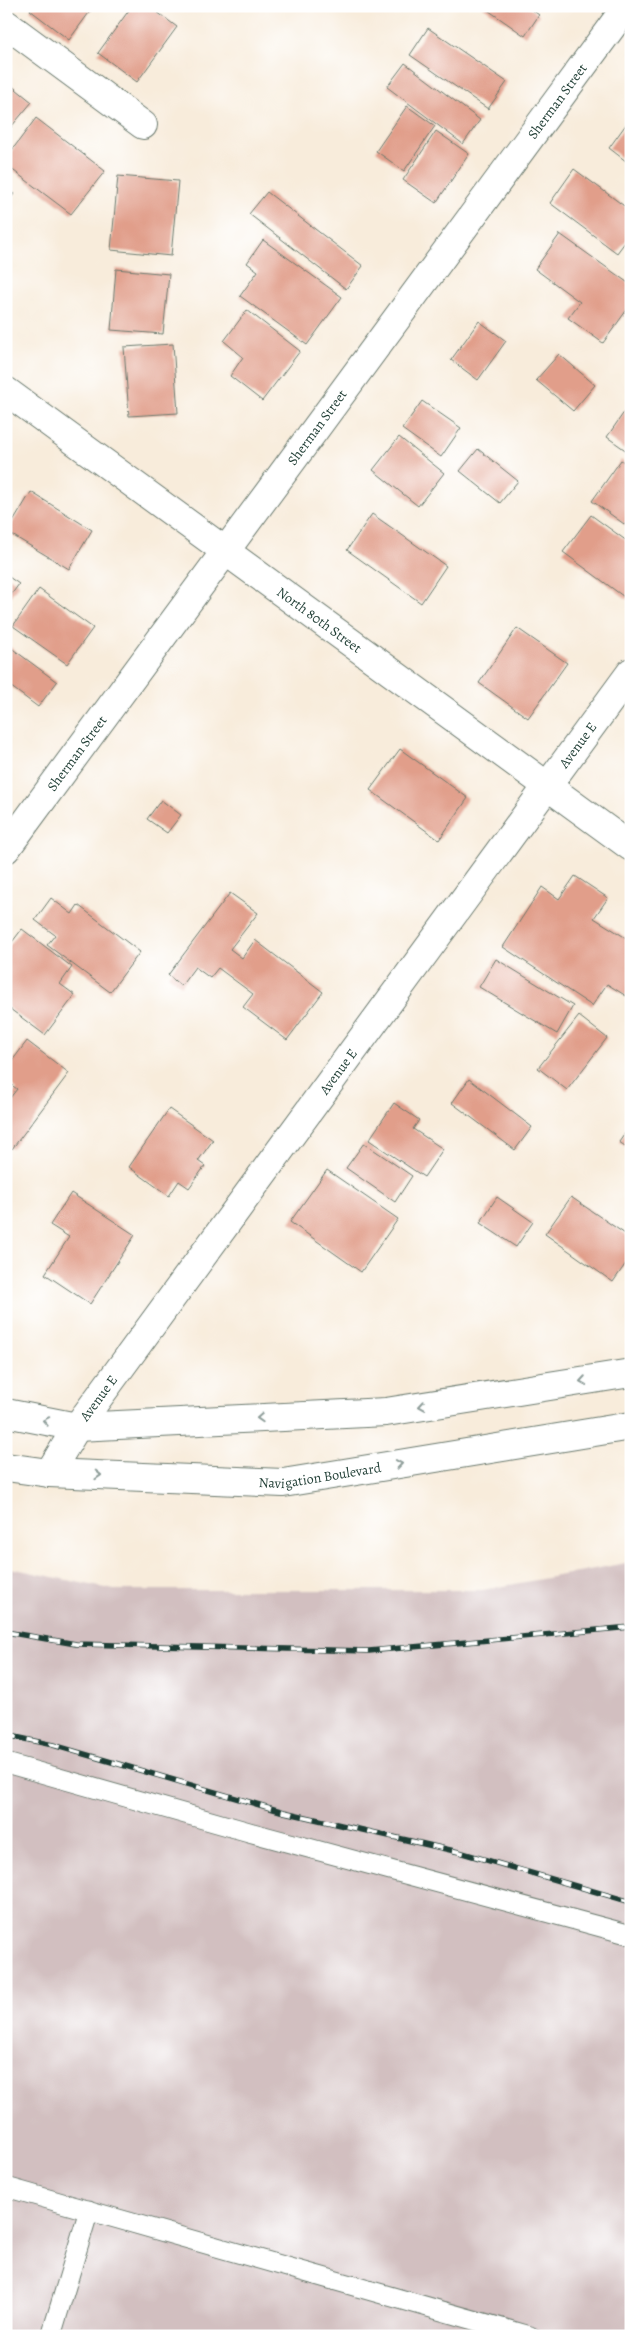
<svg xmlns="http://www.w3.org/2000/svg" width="637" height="2342" viewBox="0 0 637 2342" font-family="Alegreya,serif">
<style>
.industrial{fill:#d2bfc0}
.building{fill:#e19e8a}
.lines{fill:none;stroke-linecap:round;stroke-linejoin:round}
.service-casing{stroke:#6b7a6e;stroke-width:21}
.minor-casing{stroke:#6b7a6e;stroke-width:30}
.primary-casing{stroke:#6b7a6e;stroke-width:30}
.service{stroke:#fff;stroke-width:19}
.minor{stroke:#fff;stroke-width:28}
.primary{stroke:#fff;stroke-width:28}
.rail-casing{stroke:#1f3d34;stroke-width:5.5}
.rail{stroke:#fff;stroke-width:4;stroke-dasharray:11;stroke-linecap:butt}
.oneway{stroke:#8f9e9a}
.labels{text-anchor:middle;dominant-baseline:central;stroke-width:5;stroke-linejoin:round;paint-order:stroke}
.street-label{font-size:14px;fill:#1f3d34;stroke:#fff}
</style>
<rect width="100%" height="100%" fill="#fff"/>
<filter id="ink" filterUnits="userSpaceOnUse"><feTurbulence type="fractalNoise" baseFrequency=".02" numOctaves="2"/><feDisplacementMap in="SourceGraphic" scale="10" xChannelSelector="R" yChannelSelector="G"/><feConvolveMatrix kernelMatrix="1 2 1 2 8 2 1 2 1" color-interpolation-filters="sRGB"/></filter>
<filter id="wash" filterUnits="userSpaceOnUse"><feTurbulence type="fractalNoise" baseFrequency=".0096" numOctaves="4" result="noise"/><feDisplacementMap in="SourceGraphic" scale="20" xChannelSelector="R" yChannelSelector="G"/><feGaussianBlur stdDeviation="1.12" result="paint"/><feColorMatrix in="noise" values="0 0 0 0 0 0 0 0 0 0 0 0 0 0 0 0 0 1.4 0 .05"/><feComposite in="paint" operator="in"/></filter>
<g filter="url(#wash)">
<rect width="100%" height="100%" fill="#f8ecdb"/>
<!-- industrial -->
<path class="industrial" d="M631 1562V2336H6V1567L114 1590H483Z"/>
<g id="blocks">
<!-- building -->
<path class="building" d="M33 6H94L69 40 30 10Z
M132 6H149L177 27 137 82 98 53Z
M482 6H527L539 15 525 36Z
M428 28 507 82 488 109 410 55Z
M405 63 480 120 463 144 387 87Z
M6 81 32 102 6 133Z
M407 106 435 126 404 171 376 151Z
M36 118 105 171 71 214 6 165V158Z
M627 123 631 126V165L609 148Z
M436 131 469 154 436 203 403 180Z
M574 169 631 211V234L617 253 550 203Z
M118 176 178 181 171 256 111 250Z
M6 188 14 194 6 204Z
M267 192 363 266 346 289 249 214Z
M560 234 631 285V304L603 343 568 318 580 302 535 269Z
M263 240 342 297 307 345 240 296 258 271 247 263Z
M116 269 169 274 163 334 111 330Z
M247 310 300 351 262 401 230 376 243 357 224 341Z
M479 321 506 341 478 380 451 360Z
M173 344 178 413 129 416 124 347Z
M559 354 595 385 573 411 536 380Z
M422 401 461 428 441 457 402 429Z
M627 408 631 410V454L607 437Z
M399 437 444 473 418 506 373 470Z
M478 449 518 481 500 503 460 471Z
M621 460 631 467V529L592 501Z
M31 492 92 530 69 569 7 532Z
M372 514 446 566 421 603 347 550Z
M591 515 631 544V602L563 552Z
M6 575 19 584 6 602Z
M39 589 93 628 67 664 13 626Z
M517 628 567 663 528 718 479 683Z
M6 644 57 682 38 707 6 683Z
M400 749 468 798 439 840 370 790Z
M161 800 181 815 167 833 147 819Z
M575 876 608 898 594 918 631 941V999L607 984 592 1006 503 947 542 887 559 899Z
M230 893 258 913 230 949 242 958 255 940 323 992 287 1040 243 1007 253 994 218 968 210 978 195 967 181 986 168 975Z
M51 898 72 914 78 905 140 952 110 992 47 945 55 935 35 920Z
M22 929 72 967 60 984 75 995 45 1035 6 1006V950Z
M496 959 573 1006 557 1034 479 987Z
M579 1016 607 1038 567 1090 538 1068Z
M27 1041 69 1073 12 1149 6 1145V1103L17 1089 6 1081V1069Z
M469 1079 532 1127 515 1150 452 1103Z
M394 1103 419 1120 413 1129 443 1149 424 1177 369 1140Z
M169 1109 213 1140 198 1161 205 1166 189 1188 179 1181 169 1196 129 1167Z
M631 1125V1150L619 1142Z
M364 1143 412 1176 395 1202 346 1168Z
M327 1170 398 1219 361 1272 290 1222Z
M71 1193 135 1235 90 1304 45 1274 69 1237 50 1225Z
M497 1197 533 1222 516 1247 480 1223Z
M571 1197 631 1238V1256L613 1282 545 1234Z"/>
</g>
</g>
<g filter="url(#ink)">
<use href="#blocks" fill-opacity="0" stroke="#6b7a6e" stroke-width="1"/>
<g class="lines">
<defs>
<path id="service" d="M6 1763 249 1832 631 1935
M6 2187 530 2336
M51 2336 89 2210"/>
<g id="minor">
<path d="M6 24 143 125"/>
<path id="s1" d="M6 391 631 847"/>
<path id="s2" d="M6 849 627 6"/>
<path id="s3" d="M49 1473 77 1427 631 672"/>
</g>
<g id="primary">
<path d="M6 1413 77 1427 386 1412 631 1373"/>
<path id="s4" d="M6 1467 49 1473 283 1483 631 1426"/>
</g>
</defs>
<!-- service casing -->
<use href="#service" class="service-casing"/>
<!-- minor casing -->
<use href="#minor" class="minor-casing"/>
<!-- primary casing -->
<use href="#primary" class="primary-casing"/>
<!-- service -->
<use href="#service" class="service"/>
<!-- minor -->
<use href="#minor" class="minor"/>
<!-- primary -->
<use href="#primary" class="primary"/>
<defs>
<path id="rail" d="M6 1632 76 1644 369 1651 631 1627
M6 1735 53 1745 284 1812 459 1852 631 1902"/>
</defs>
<!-- rail casing -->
<use href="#rail" class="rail-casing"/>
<!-- rail -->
<use href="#rail" class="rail"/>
</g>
<!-- one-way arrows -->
<defs><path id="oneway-chevron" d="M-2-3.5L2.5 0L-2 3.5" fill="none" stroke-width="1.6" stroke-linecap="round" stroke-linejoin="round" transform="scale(1.25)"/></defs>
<g class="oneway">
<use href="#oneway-chevron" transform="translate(583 1381) rotate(171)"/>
<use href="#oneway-chevron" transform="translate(422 1406) rotate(171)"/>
<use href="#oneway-chevron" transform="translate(260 1418) rotate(177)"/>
<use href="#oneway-chevron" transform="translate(46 1421) rotate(-169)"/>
<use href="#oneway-chevron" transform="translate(399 1464) rotate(-9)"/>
<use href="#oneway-chevron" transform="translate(98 1475) rotate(2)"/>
</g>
</g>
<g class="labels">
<!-- street labels -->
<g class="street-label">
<text stroke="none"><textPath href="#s2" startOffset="929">Sherman Street</textPath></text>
<text stroke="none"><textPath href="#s2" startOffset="524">Sherman Street</textPath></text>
<text stroke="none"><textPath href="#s1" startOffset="388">North 80th Street</textPath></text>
<text stroke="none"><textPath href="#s3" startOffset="900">Avenue E</textPath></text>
<text stroke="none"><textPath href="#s2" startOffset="119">Sherman Street</textPath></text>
<text stroke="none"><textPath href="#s3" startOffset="495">Avenue E</textPath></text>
<text stroke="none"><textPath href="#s3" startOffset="90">Avenue E</textPath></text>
<text stroke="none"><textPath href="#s4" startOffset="315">Navigation Boulevard</textPath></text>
</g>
</g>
<!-- margin -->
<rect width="637" height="2342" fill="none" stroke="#fff" stroke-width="25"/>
</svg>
